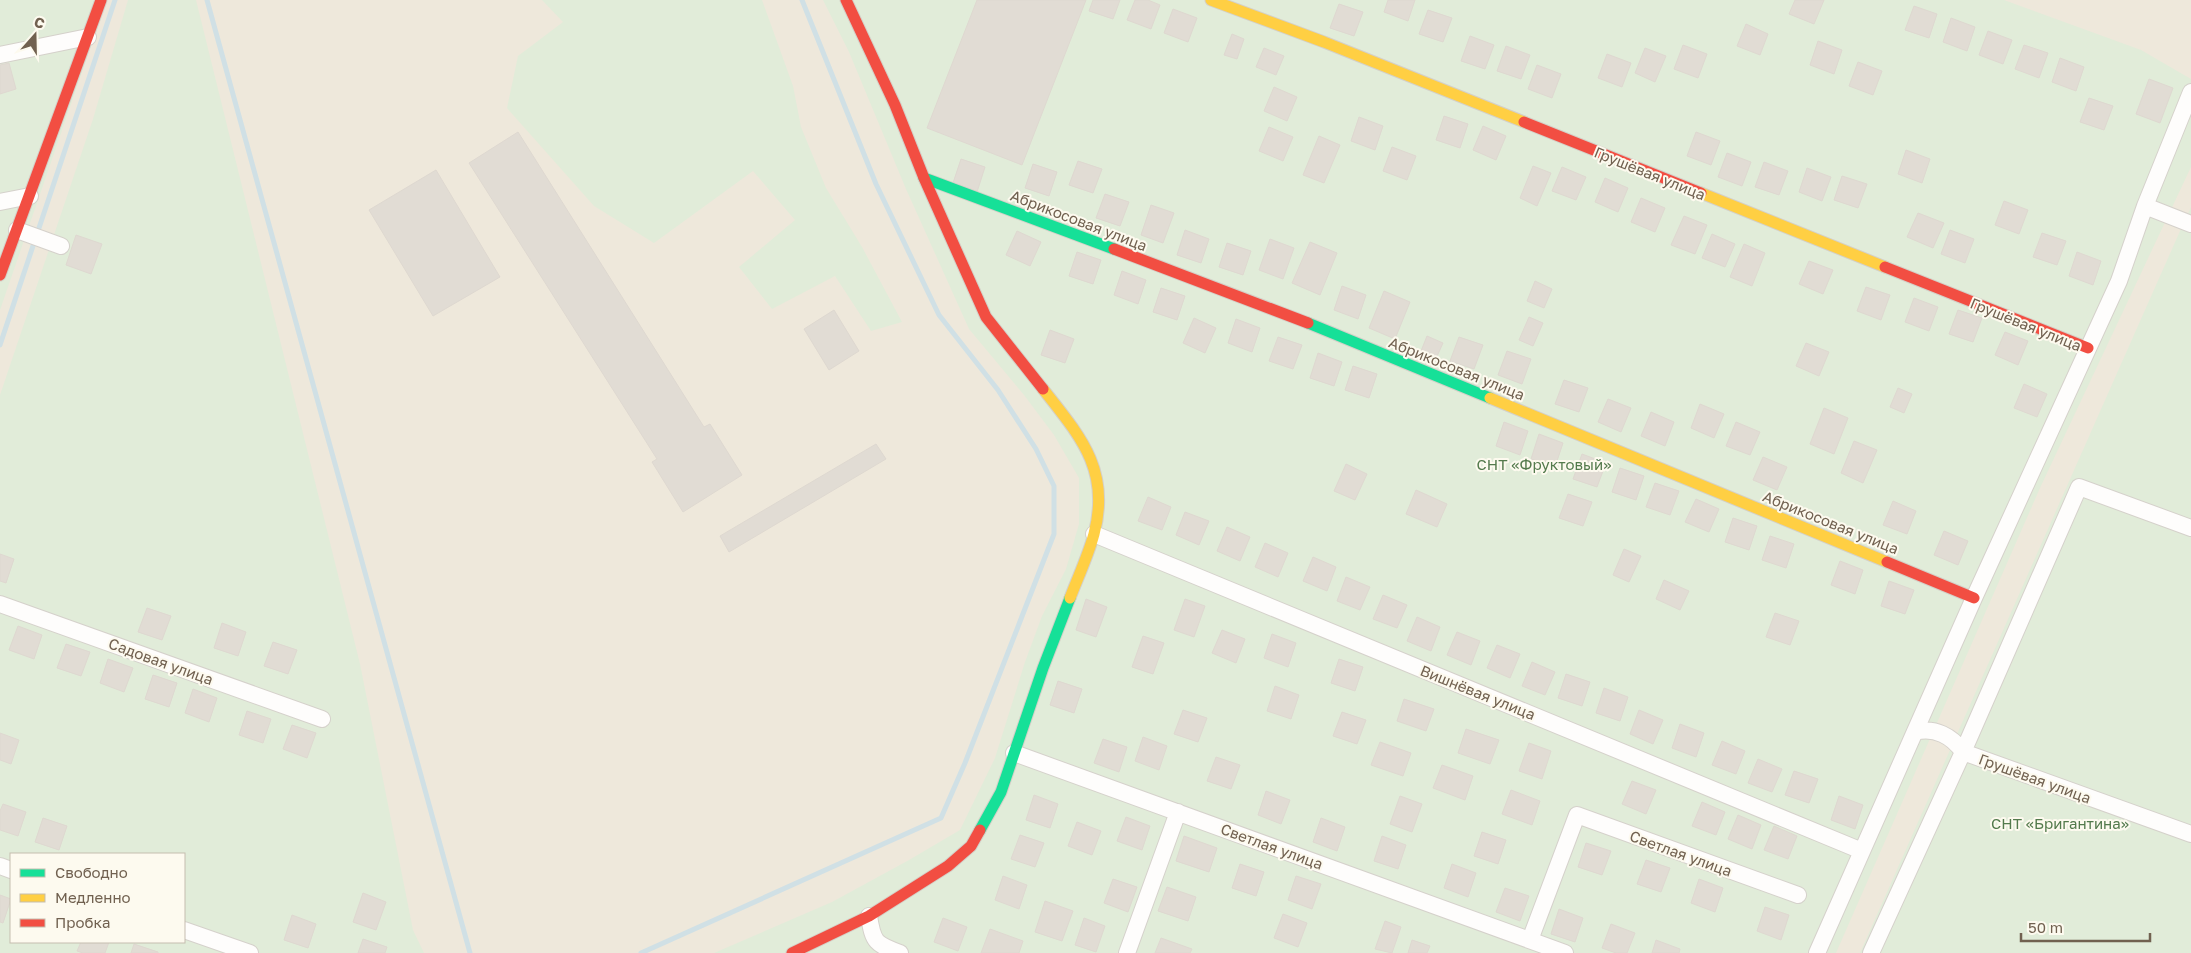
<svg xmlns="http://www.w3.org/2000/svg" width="2191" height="953" viewBox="0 0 2191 953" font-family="'Golos Text',sans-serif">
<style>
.residential{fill:#eee8db;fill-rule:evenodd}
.green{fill:#e1ecd9;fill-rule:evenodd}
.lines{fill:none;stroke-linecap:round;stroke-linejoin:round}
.stream{stroke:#d0e0e5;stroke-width:5}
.building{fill:#e1dcd4;stroke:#ded8d0}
.street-casing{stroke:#d5d1cb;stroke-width:18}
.fast-casing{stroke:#d4d0c8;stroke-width:13}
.slow-casing{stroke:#d4d0c8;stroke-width:13}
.jam-casing{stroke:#d4d0c8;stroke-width:13}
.street{stroke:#fefdfc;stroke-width:16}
.fast{stroke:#16e098;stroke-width:11}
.slow{stroke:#ffcf43;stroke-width:11}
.jam{stroke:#f24e42;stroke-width:11}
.labels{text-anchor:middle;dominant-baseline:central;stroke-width:4;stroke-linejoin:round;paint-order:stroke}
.street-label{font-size:15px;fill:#716150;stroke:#fdfaef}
.park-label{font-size:15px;fill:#537a4c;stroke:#fdfaef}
</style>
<rect width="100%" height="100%" fill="#f6f4ed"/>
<!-- residential -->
<path class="residential" d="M0 0H2191V953H0ZM11 854H184V942H11Z"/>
<!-- green -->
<path class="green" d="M0 0H107L0 310Z
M128 0H196L360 664 413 930 424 953H0V395L93 119ZM11 854H184V942H11Z
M542 0H762L793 86 801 127 826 188 862 247 902 322 871 331 835 276 772 309 739 267 795 220 753 171 654 243 594 206 507 108 518 56 563 22Z
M823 0H2004L2141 50 2191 79V167L2040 488 1836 953H714L832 902 909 860 960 830 995 758 1025 662 1042 616 1066 569 1079 524V478L1054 435 1024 395 969 329 906 189 849 52Z
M2191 207V953H1860L2184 222Z"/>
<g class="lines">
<!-- stream -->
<path class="stream" d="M207 0 470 953
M0 345 115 0
M641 953 941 818 965 763 1054 534V486L1036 449 998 390 939 315 876 184 802 0"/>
</g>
<!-- building -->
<path class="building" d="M977 0H1086L1022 165 927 128Z
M1093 0H1120L1113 19 1089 11Z
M1135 0H1148L1160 5 1151 29 1127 20Z
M1388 0H1415L1408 21 1384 12Z
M1795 0H1824L1814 24 1789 14Z
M1339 4 1363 12 1354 36 1330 28Z
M1914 6 1937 14 1929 38 1905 30Z
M1173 9 1197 18 1188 42 1164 33Z
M1428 10 1452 18 1443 42 1419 34Z
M1951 18 1975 27 1967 51 1943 42Z
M1746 24 1768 34 1760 55 1737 46Z
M1988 31 2012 40 2003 64 1979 55Z
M1232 34 1244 39 1237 59 1224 55Z
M1470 36 1494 45 1485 69 1461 61Z
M1818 41 1842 50 1834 74 1810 65Z
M1683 45 1707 54 1698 78 1674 69Z
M2024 45 2048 53 2039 78 2015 69Z
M1506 46 1530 55 1521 79 1497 71Z
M1264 48 1284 56 1276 75 1256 67Z
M1645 48 1666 56 1655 82 1635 73Z
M1607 54 1631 63 1622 87 1598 78Z
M2060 58 2084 67 2076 91 2052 82Z
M1858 62 1882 71 1873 95 1849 86Z
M9 63 16 89 0 94V65Z
M1537 65 1561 74 1552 98 1528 89Z
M2149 79 2173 88 2160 123 2136 114Z
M1274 87 1297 97 1287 121 1264 111Z
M2089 98 2113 106 2104 130 2080 122Z
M1444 116 1468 124 1460 148 1436 140Z
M1359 117 1383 126 1375 150 1351 141Z
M1483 126 1506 136 1496 160 1473 150Z
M1269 127 1293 137 1283 161 1259 151Z
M518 132 704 427 710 424 742 475 683 512 652 462 657 459 469 163Z
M1696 132 1720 141 1711 165 1687 156Z
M1319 136 1340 145 1324 183 1303 175Z
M1392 147 1416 156 1407 180 1383 171Z
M1906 150 1930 159 1922 183 1898 174Z
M1727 153 1751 162 1742 186 1718 177Z
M961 159 985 167 977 192 953 183Z
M1078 161 1102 169 1093 193 1069 185Z
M1764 162 1788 171 1779 195 1755 187Z
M1033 164 1057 172 1049 196 1025 188Z
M1533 166 1551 173 1537 206 1520 198Z
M1562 167 1586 177 1576 200 1552 191Z
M1807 168 1831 177 1822 201 1799 192Z
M436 170 500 277 433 316 369 210Z
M1842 176 1867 184 1858 208 1834 200Z
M1605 178 1628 188 1618 212 1595 202Z
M1105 194 1129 202 1120 226 1096 218Z
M1641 198 1665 208 1655 232 1631 222Z
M2004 201 2028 210 2019 234 1995 225Z
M1151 205 1174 213 1163 243 1141 235Z
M1918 213 1944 223 1933 248 1907 237Z
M1684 216 1707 225 1695 254 1671 245Z
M1185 230 1209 239 1201 263 1177 255Z
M1950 230 1974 239 1965 263 1941 254Z
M1017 231 1041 242 1030 266 1006 255Z
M2042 233 2066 241 2057 265 2033 257Z
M1712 234 1735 244 1725 267 1702 258Z
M76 235 102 244 91 274 66 265Z
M1270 239 1294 248 1283 279 1259 270Z
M1310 242 1337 253 1320 295 1292 283Z
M1227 243 1251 251 1243 275 1219 267Z
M1744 244 1765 253 1752 286 1730 277Z
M1077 252 1101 260 1093 284 1069 276Z
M2077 252 2101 261 2093 285 2069 276Z
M1809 261 1833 270 1823 294 1799 284Z
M1122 271 1146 280 1138 304 1114 295Z
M1535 281 1552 289 1544 308 1527 301Z
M1342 286 1366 295 1358 319 1334 310Z
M1866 287 1890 295 1881 320 1857 311Z
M1161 288 1185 296 1177 320 1153 312Z
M1384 291 1410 302 1395 339 1369 328Z
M1914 298 1938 307 1929 331 1905 322Z
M834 310 859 351 829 370 804 329Z
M1958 310 1982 318 1973 342 1949 334Z
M1529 317 1543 323 1533 346 1519 340Z
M1194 318 1216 328 1205 353 1183 343Z
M1236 319 1260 328 1252 352 1228 343Z
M1050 330 1074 339 1065 363 1041 355Z
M2005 332 2028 341 2018 365 1995 355Z
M1427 336 1443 343 1434 363 1419 356Z
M1278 337 1302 345 1293 369 1269 361Z
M1459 337 1483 345 1474 369 1450 361Z
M1806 343 1829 352 1819 376 1796 366Z
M1507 351 1531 359 1522 384 1498 375Z
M1318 353 1342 362 1334 386 1310 378Z
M1353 366 1377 374 1369 398 1345 390Z
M1564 380 1588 388 1579 412 1555 404Z
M2024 384 2047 394 2037 417 2014 408Z
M1898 388 1912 394 1904 413 1890 407Z
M1608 399 1631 408 1621 432 1598 422Z
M1700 404 1724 414 1714 438 1691 428Z
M1824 408 1848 418 1834 454 1810 444Z
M1651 412 1674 422 1665 446 1641 436Z
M1504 422 1528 431 1520 455 1496 446Z
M1736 422 1760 432 1750 455 1726 446Z
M1539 434 1563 443 1555 467 1531 459Z
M1854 441 1877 450 1863 483 1841 473Z
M876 444 886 459 729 552 720 536Z
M1582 454 1606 463 1597 487 1573 479Z
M1763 457 1787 467 1777 490 1753 480Z
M1346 464 1367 474 1355 500 1334 491Z
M1620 468 1644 476 1636 500 1612 492Z
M1655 483 1679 491 1670 515 1646 507Z
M1416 490 1447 504 1437 527 1406 514Z
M1568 494 1592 502 1583 526 1559 518Z
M1148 497 1171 507 1162 530 1138 521Z
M1696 499 1719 509 1709 532 1685 522Z
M1893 501 1916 511 1907 534 1883 525Z
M1185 512 1209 521 1199 545 1176 535Z
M1733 518 1757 526 1749 550 1725 542Z
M1227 527 1250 537 1240 561 1217 551Z
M1944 531 1968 541 1958 565 1934 555Z
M1770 536 1794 544 1786 568 1762 560Z
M1265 543 1288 553 1278 577 1255 567Z
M1624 549 1641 556 1629 582 1613 575Z
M0 554 14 559 6 583 0 581Z
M1313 557 1336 567 1327 591 1303 581Z
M1840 561 1863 570 1855 594 1831 585Z
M1346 577 1370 587 1360 610 1337 601Z
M1664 580 1689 591 1680 610 1656 599Z
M1889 581 1914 590 1905 614 1881 606Z
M1383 595 1407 605 1397 628 1373 619Z
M1086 599 1107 607 1096 637 1076 630Z
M1185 599 1205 606 1194 637 1174 630Z
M147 608 171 616 162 640 138 632Z
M1775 613 1799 621 1790 645 1766 637Z
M1417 617 1440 627 1431 651 1407 641Z
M222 623 246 632 238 656 214 648Z
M18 626 42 635 34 659 9 650Z
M1222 630 1245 639 1236 663 1212 653Z
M1457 632 1480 641 1471 665 1447 655Z
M1272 634 1296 643 1288 667 1264 658Z
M1143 636 1164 643 1153 674 1132 667Z
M273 642 297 650 288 674 264 666Z
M66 644 90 652 81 676 57 668Z
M1497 645 1520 654 1510 678 1487 668Z
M108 659 133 668 124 692 100 683Z
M1339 659 1363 667 1355 691 1331 683Z
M1532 662 1555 672 1545 695 1522 686Z
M1566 674 1590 682 1582 706 1558 698Z
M153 675 177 683 169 707 145 699Z
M1058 681 1082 689 1074 713 1050 705Z
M1275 686 1299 695 1291 719 1267 711Z
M1604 688 1628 697 1620 721 1596 713Z
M193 689 217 698 209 722 185 713Z
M1404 699 1434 709 1426 731 1397 721Z
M1183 710 1207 718 1198 742 1174 734Z
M1639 710 1663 720 1653 744 1630 734Z
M247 711 271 719 263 743 239 735Z
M1342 712 1366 720 1357 744 1333 736Z
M1680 724 1704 733 1696 757 1672 748Z
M292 725 316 733 307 758 283 749Z
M1466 729 1499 740 1490 764 1458 753Z
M0 733 19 740 11 764 0 760Z
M1143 737 1167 746 1159 770 1135 761Z
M1103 739 1127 747 1119 772 1094 763Z
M1722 741 1745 751 1736 774 1712 765Z
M1380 742 1411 753 1403 776 1371 765Z
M1529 743 1551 751 1542 779 1519 771Z
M1216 757 1240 765 1231 789 1207 781Z
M1758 759 1782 769 1772 792 1748 783Z
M1442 765 1473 776 1465 800 1433 788Z
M1794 771 1818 779 1809 803 1785 795Z
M1632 781 1656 790 1646 814 1622 804Z
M1511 790 1540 801 1532 825 1502 814Z
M1266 791 1290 800 1281 824 1258 815Z
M1034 795 1058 804 1050 828 1026 820Z
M1400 796 1422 804 1412 832 1390 824Z
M1839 796 1863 805 1855 829 1831 820Z
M1702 802 1725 812 1716 835 1692 826Z
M3 804 26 812 18 836 0 830V811Z
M1738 815 1761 825 1752 849 1728 839Z
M1126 817 1150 826 1142 850 1117 841Z
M43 818 67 826 59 850 35 842Z
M1321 818 1345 827 1337 851 1313 842Z
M1077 822 1101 831 1092 855 1068 846Z
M1774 826 1797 836 1788 859 1764 850Z
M1482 832 1506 840 1498 864 1474 856Z
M1020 835 1044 843 1035 867 1011 859Z
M1184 836 1217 848 1209 872 1176 861Z
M1382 836 1406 845 1398 869 1374 861Z
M1586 843 1611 851 1602 875 1578 867Z
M1646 860 1670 868 1661 892 1637 884Z
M1240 864 1264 872 1256 896 1232 888Z
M1452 864 1476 873 1468 897 1444 888Z
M1003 876 1027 885 1019 909 995 900Z
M1296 876 1321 884 1312 909 1288 900Z
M1113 879 1137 887 1128 912 1104 903Z
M1699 879 1723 888 1715 912 1691 903Z
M1167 887 1196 897 1188 921 1158 911Z
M1505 888 1529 896 1520 921 1496 912Z
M363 893 386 902 376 930 353 922Z
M0 895 11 899 3 923 0 922Z
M1045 901 1073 911 1062 941 1035 932Z
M1765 907 1789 915 1781 940 1757 931Z
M1559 909 1583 918 1575 942 1551 934Z
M1283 914 1307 923 1298 947 1274 938Z
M292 915 316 924 308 948 284 940Z
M943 918 967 927 958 951 934 942Z
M1084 918 1105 926 1096 952 1075 945Z
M1385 921 1401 927 1392 953 1375 949Z
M1611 924 1635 933 1627 953H1616L1602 948Z
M990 929 1023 941 1019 953H981Z
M1161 938 1192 949 1190 953H1155Z
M363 939 387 947 385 953H358Z
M1412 940 1430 946 1427 953H1408Z
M1656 940 1680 949 1679 953H1652Z
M81 942H109L105 953H83L77 951Z
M134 944 158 952V953H131Z"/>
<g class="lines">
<defs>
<path id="street" d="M0 55 88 37
M0 202 30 196
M2145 206 2191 224
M17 230 61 246
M1094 534 1862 851
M0 604 322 719
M1915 732C1935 727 1952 736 1963 752L2191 834
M1014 753 1565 953
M0 866 11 870
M869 916C873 943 876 944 900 953
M184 930 250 953
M1530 940 1577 815 1798 895
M1127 953 1178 812
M1817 953 1974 598 2119 281 2145 206 2191 92
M1871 953 1963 752 2079 487 2191 528"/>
<path id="fast" d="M924 178 1114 249
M1308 323 1490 398
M980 830 1001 792 1043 668 1070 598"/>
<path id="slow" d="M1211 0 1324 42 1524 122
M1701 193 1885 267
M1043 389C1080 436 1111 470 1094 534 1088 556 1078 577 1070 598
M1490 398 1887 562"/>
<path id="jam" d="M846 0 895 105 924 178 986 317 1043 389
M1524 122 1701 193
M1114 249 1308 323
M1885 267 2088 348
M0 275 101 0
M1887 562 1974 598
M792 953 869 916 948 866 971 846 980 830"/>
</defs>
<!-- street casing -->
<use href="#street" class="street-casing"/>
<!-- fast casing -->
<use href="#fast" class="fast-casing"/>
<!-- slow casing -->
<use href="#slow" class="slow-casing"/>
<!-- jam casing -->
<use href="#jam" class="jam-casing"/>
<!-- street -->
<use href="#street" class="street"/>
<!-- fast -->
<use href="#fast" class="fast"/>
<!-- slow -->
<use href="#slow" class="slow"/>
<!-- jam -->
<use href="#jam" class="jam"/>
</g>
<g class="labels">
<!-- street labels -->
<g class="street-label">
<text transform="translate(1650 173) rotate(22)">Грушёвая улица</text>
<text transform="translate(1079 220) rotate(21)">Абрикосовая улица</text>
<text transform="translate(2026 324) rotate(22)">Грушёвая улица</text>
<text transform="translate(1457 368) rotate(22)">Абрикосовая улица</text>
<text transform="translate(1831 522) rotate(22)">Абрикосовая улица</text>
<text transform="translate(161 661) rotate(20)">Садовая улица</text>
<text transform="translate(1478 692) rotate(22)">Вишнёвая улица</text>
<text transform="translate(2035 778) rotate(20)">Грушёвая улица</text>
<text transform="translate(1272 846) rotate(20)">Светлая улица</text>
<text transform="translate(1681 853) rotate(20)">Светлая улица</text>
</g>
<!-- park labels -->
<g class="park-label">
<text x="1544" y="464">СНТ «Фруктовый»</text>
<text x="2060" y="823">СНТ «Бригантина»</text>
</g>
</g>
<!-- legend -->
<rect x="10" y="853" width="175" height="90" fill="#fdfaef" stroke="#c5bdaf"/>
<rect x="20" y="869" width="25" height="8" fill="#16e098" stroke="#c5bdaf"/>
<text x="55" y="878" font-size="15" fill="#716150">Свободно</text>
<rect x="20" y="894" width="25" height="8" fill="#ffcf43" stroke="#c5bdaf"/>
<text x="55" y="903" font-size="15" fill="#716150">Медленно</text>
<rect x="20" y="919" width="25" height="8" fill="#f24e42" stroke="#c5bdaf"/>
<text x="55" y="928" font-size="15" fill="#716150">Пробка</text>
<!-- north arrow -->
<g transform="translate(35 35) rotate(20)" stroke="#fdfaef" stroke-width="4" paint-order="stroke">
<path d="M0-4L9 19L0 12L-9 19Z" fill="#716150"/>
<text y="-8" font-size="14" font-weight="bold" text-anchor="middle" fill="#716150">С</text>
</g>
<!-- scale -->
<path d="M2021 933v8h129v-8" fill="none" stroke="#716150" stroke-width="2.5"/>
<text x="2028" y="933" font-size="15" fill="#716150" stroke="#fdfaef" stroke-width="4" paint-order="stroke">50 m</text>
</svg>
